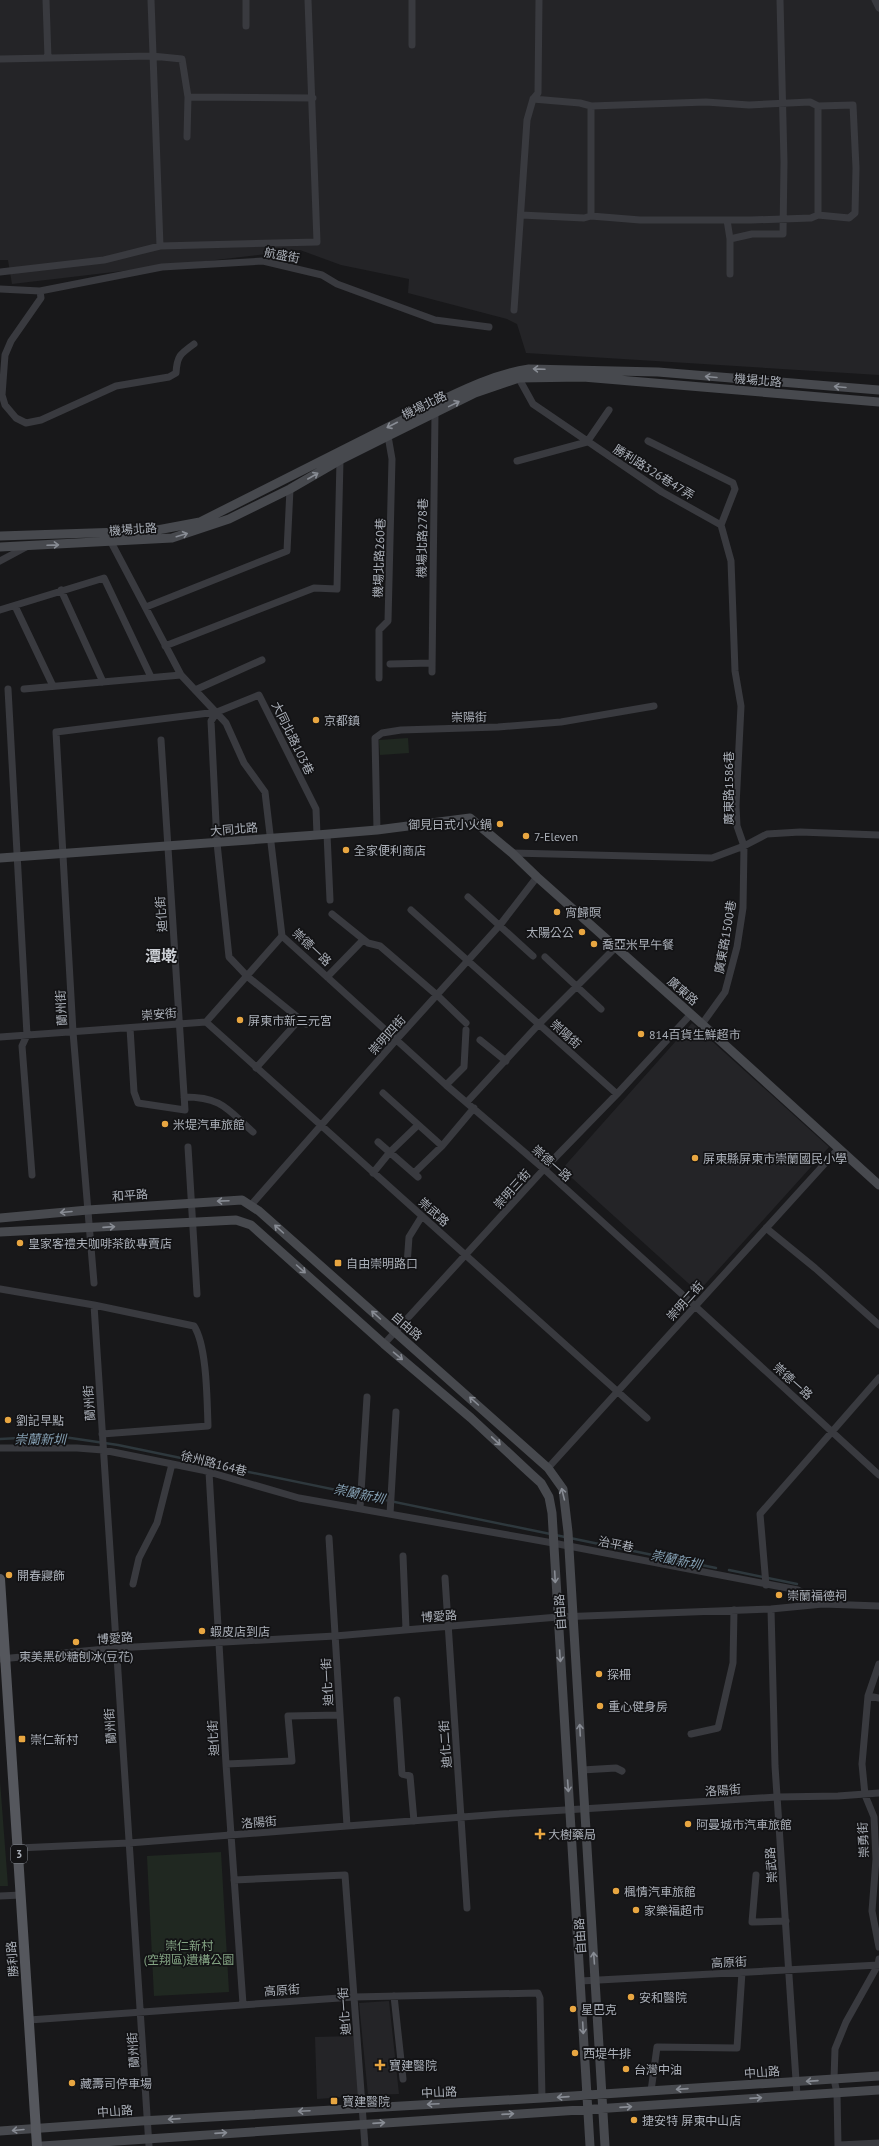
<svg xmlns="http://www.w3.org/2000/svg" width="879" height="2146" viewBox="0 0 879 2146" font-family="'PT Sans','Noto Sans TC',sans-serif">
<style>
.built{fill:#242427}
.green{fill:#202821}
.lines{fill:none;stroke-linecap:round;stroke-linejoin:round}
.stream{stroke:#2e383d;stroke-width:2.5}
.street{stroke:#393a3f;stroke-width:7}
.secondary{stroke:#47494e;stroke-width:9}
.primary{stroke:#55575d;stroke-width:10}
.oneway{stroke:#888c94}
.poi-dot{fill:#e8a641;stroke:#131315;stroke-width:1.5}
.labels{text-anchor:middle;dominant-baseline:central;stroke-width:3.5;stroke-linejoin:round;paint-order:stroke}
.shield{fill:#131315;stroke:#7d8188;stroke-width:1}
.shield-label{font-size:11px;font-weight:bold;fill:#abb0b9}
.street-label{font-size:12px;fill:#abb0b9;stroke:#131315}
.poi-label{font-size:12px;fill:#abb0b9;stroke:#131315;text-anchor:start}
.park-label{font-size:12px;fill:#83a383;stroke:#131315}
.water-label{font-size:13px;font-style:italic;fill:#849fb2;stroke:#131315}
.district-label{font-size:16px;font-weight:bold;fill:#cccfd5;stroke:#131315}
</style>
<rect width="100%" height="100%" fill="#18181a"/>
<!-- built -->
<path class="built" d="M0 0H879V375L526 353 517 324 507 319 408 293 409 279 341 265 300 250 12 284 8 260H0Z
M692 1023 829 1147 698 1292 562 1169Z
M389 2001 399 2094 368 2095 359 2003Z
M355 2036 360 2096 317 2099 315 2037Z"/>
<!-- green -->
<path class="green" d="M408 738 409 753 380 755 379 740Z
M0 1781 8 1886H0Z
M221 1852 229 1992 154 1996 147 1856Z"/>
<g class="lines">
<!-- stream -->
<path class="stream" d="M0 1439 57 1436 118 1445 565 1537
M570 1538 716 1568
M729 1570 797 1584"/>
<!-- street -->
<path class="street" d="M46 0 48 58
M151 0 160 246
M412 0V45
M875 0 879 8
M246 26V0
M0 59 152 56 182 59 188 97 187 137
M188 97 313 98
M591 106V216
M818 106V215
M521 215 584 218 591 216 640 220H751L811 218 818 215 849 218 855 213 856 168 853 105 818 106 810 102 749 105 706 102 591 106 580 103 533 99
M727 220 730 239V274
M730 239 752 234H783L784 162 780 0
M0 272 104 260 160 246 317 242 308 0
M0 289 40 291 162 267 263 261 322 275 337 284 435 320 489 327
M40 291 41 298 11 341 5 355 2 395 5 405 16 418 26 423 41 420 116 386 169 377 176 373C177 356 180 354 194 344
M514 310 527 120 533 99 538 93 539 0
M517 375 533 404 662 492 721 525 731 561 735 671 741 706 736 806 737 826 744 846 743 908 737 947 725 992 702 1024
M648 441 733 483 735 489 721 525
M517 461 587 442 609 410
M111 542 181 675 226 723 244 763 265 792 282 936 446 1085 544 1169 695 1306 879 1475
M0 561 28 546
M61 590 103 682
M15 606 53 686
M146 607 287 551 290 489
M0 610 104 578 151 677
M165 646 314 588 337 589 340 460
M390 664 431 663
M432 672 435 413
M379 678V630L388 621 392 459 388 436
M8 689 27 1035 22 1046 32 1175
M24 689 181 675
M195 690 262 660
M217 712 211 721 217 843 229 957 248 977 306 1024
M377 830 375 738 382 733 401 730 498 727 561 722 654 706
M327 834 330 900
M512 853 712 858 744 846 767 834 800 832 879 835
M468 897 533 956
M411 910 617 1094
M332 914 368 943 380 946 438 996 466 1023
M545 957 601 1009
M327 977 363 940
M206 1022 647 1418
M130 1028 134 1092 138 1103 185 1110 161 740
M0 1037 206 1022 282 936
M480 1040 506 1061
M256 1068 300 1019
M446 1085 464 1067 466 1030
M383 1093 442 1146
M184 1097C222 1097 227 1109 253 1132
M467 1102 539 1024 616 947
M378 1142 418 1177
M188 1147 197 1294
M373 1173 390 1152 418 1125
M414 1173 442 1146 474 1108
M251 1205 397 1039 500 925 537 877
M766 1228 815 1268 879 1325
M407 1265 409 1237 422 1216
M94 1283 73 1032 56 732 217 712 259 695 316 809 317 835
M0 1289 94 1305 194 1326C207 1346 207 1400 208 1426L102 1434
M94 1305 149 2146
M384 1344 544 1169 617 1094 691 1014
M0 1448H77L103 1450 202 1470 299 1498 553 1543 798 1590 823 1604
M548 1468 839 1148
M209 1472 226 1764 243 2004
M360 1508 367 1397
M390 1514 396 1412
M329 1538 347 1826
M403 1556 406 1629
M445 1578 467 1908
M133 1584 139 1558 157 1523 172 1464
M766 1585 760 1514 879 1378
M771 1609 775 1766 797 2095
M0 1659 116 1648 335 1636 558 1617 771 1609 823 1604 879 1606
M879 1664 868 1696 862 1764 865 1795 874 1817 876 1859 872 1911 879 1947
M868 1696 879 1698
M397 1700 402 1774 410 1776 414 1821
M691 1734 718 1728 733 1663 734 1610
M226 1764 292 1761 288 1716 340 1715
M582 1770 616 1768 622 1771
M18 1848 129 1843 501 1814 777 1797 838 1796 879 1793
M756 1875 752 1922 786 1921
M234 1880 345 1875 365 2146
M0 1896 21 1895
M580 1981 879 1965
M394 1996 403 2079
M29 2020 354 1997 538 1993 540 1998 542 2098
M651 2091 657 2047 737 2048 742 1972
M839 2145 879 2143
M838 2146 837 2093 834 2079 835 2049 846 2022 878 1965 879 1959"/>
<!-- secondary -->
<path class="secondary" d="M0 536 152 531 200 522 434 404C465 389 496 374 529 369L658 372 879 390
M0 547 172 538 229 519 290 489 340 460 388 436 475 393 519 378 583 377 879 402
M0 858 317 835 377 830 470 818 512 853 537 877 702 1024 879 1185
M0 1218 88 1210 242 1200 259 1211 548 1468 563 1489 568 1532 605 2146
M0 1232 236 1220 251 1225 384 1344 471 1418 530 1473 541 1483 549 1497 552 1513 590 2146
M0 2131 141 2121 542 2098 879 2076
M42 2146 879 2090"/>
<!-- primary -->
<path class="primary" d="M0 1579 37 2146"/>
</g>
<!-- one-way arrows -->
<defs><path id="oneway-shaft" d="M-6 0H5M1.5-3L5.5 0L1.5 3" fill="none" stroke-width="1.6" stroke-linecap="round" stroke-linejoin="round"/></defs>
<g class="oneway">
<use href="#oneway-shaft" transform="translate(539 369) rotate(-178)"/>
<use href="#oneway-shaft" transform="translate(711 377) rotate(-175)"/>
<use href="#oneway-shaft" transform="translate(840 387) rotate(-175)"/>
<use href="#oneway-shaft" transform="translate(454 404) rotate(-26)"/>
<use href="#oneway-shaft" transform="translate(392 425) rotate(153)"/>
<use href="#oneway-shaft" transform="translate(313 476) rotate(-30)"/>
<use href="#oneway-shaft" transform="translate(182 535) rotate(-17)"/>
<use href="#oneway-shaft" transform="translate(53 545) rotate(-2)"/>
<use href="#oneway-shaft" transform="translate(223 1201) rotate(178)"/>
<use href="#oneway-shaft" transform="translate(66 1212) rotate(175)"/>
<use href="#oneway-shaft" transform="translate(109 1227) rotate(-4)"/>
<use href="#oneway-shaft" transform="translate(279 1229) rotate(-138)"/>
<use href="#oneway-shaft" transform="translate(301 1269) rotate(42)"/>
<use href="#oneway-shaft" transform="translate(376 1315) rotate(-138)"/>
<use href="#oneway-shaft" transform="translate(398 1356) rotate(40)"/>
<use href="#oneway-shaft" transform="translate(474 1401) rotate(-138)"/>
<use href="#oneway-shaft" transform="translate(496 1441) rotate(43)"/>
<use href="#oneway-shaft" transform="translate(563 1494) rotate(-104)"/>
<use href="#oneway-shaft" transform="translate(555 1577) rotate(87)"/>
<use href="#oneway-shaft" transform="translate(560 1656) rotate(86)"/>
<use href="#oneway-shaft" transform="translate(580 1730) rotate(-93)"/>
<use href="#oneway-shaft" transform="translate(568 1786) rotate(86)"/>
<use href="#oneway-shaft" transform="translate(594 1958) rotate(-94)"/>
<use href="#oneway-shaft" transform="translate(583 2028) rotate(87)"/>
<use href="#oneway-shaft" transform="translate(812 2081) rotate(176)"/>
<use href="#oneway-shaft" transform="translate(682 2089) rotate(176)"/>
<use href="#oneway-shaft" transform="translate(563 2097) rotate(176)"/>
<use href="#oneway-shaft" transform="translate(756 2098) rotate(-4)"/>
<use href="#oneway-shaft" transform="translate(433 2104) rotate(177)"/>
<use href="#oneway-shaft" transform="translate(626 2107) rotate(-4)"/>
<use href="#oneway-shaft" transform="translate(304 2111) rotate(177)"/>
<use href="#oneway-shaft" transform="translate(508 2114) rotate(-4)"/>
<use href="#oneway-shaft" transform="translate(174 2119) rotate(176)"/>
<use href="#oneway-shaft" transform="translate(379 2123) rotate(-4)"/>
<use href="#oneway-shaft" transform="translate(18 2130) rotate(175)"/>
<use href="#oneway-shaft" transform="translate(221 2133) rotate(-4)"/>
</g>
<!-- markers -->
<g class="poi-dot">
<circle cx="316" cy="720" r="4"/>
<circle cx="500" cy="824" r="4"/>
<circle cx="526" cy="836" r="4"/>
<circle cx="346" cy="850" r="4"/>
<circle cx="557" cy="912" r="4"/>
<circle cx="582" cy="932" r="4"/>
<circle cx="594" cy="944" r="4"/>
<circle cx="240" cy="1020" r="4"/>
<circle cx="641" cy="1034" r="4"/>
<circle cx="165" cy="1124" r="4"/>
<circle cx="695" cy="1158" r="4"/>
<circle cx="20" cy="1243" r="4"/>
<rect x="334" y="1259" width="8" height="8" rx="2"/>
<circle cx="8" cy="1420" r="4"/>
<circle cx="9" cy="1575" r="4"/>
<circle cx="779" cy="1595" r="4"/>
<circle cx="202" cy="1631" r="4"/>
<circle cx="76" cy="1642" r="4"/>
<circle cx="599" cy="1674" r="4"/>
<circle cx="600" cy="1706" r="4"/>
<rect x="18" y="1735" width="8" height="8" rx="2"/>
<circle cx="688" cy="1824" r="4"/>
<path d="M538 1828h4v4h4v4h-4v4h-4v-4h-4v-4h4z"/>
<circle cx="616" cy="1891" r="4"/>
<circle cx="636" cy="1910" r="4"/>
<circle cx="631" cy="1997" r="4"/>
<circle cx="573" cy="2009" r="4"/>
<circle cx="575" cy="2053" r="4"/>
<path d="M378 2059h4v4h4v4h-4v4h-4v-4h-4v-4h4z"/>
<circle cx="626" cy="2069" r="4"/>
<circle cx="72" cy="2083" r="4"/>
<rect x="330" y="2097" width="8" height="8" rx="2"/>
<circle cx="634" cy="2120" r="4"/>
</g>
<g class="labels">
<!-- shield labels -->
<rect class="shield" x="11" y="1845" width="16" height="18" rx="3"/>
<g class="shield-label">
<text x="19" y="1854">3</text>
</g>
<!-- street labels -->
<g class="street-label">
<text transform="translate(282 255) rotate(11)">航盛街</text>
<text transform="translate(758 380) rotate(5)">機場北路</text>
<text transform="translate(424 405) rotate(-26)">機場北路</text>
<text transform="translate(654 472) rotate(32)">勝利路326巷47弄</text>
<text transform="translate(133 529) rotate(-4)">機場北路</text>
<text transform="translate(422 538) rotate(-89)">機場北路278巷</text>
<text transform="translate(379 558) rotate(-88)">機場北路260巷</text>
<text transform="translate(469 717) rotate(-1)">崇陽街</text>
<text transform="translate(293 738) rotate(64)">大同北路103巷</text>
<text transform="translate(728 788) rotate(-90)">廣東路1586巷</text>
<text transform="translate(234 829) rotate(-5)">大同北路</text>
<text transform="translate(161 914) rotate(-94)">迪化街</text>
<text transform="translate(725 937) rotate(-80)">廣東路1500巷</text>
<text transform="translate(312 947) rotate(43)">崇德一路</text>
<text transform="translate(683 991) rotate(41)">廣東路</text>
<text transform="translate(61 1008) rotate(-93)">蘭州街</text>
<text transform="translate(159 1014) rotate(-5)">崇安街</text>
<text transform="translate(566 1034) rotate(42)">崇陽街</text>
<text transform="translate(387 1035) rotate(-48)">崇明四街</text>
<text transform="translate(552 1163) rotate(41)">崇德一路</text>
<text transform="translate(512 1189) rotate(-48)">崇明三街</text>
<text transform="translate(130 1195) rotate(-4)">和平路</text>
<text transform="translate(434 1212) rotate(42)">崇武路</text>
<text transform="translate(685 1301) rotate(-48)">崇明二街</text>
<text transform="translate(407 1326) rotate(41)">自由路</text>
<text transform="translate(793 1381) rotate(42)">崇德一路</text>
<text transform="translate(89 1403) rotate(-94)">蘭州街</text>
<text transform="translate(214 1463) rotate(14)">徐州路164巷</text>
<text transform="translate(616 1544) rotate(11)">治平巷</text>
<text transform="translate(560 1612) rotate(-94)">自由路</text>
<text transform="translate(439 1616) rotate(-4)">博愛路</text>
<text transform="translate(115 1638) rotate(-4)">博愛路</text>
<text transform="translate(327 1682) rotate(-93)">迪化一街</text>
<text transform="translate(110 1726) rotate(-94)">蘭州街</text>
<text transform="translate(213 1738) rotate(-93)">迪化街</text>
<text transform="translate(445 1744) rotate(-94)">迪化二街</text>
<text transform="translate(723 1790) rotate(-4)">洛陽街</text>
<text transform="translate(259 1822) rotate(-5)">洛陽街</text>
<text transform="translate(863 1840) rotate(-93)">崇勇街</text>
<text transform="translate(771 1865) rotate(-94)">崇武路</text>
<text transform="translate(580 1936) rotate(-94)">自由路</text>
<text transform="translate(12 1959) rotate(-94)">勝利路</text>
<text transform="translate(729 1962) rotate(-3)">高原街</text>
<text transform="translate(282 1990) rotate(-4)">高原街</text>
<text transform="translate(344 2011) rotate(-94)">迪化一街</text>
<text transform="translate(133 2050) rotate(-94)">蘭州街</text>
<text transform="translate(762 2072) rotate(-4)">中山路</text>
<text transform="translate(439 2092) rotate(-3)">中山路</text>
<text transform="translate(115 2111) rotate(-4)">中山路</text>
</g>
<!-- poi labels -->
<g class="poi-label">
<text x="324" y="720">京都鎮</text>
<text x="492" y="824" text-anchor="end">御見日式小火鍋</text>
<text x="534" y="836">7-Eleven</text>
<text x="354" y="850">全家便利商店</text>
<text x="565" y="912">宵歸暝</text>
<text x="574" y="932" text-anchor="end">太陽公公</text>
<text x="602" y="944">喬亞米早午餐</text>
<text x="248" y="1020">屏東市新三元宮</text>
<text x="649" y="1034">814百貨生鮮超市</text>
<text x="173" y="1124">米堤汽車旅館</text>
<text x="703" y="1158">屏東縣屏東市崇蘭國民小學</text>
<text x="28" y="1243">皇家客禮夫咖啡茶飲專賣店</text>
<text x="346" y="1263">自由崇明路口</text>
<text x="16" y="1420">劉記早點</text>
<text x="17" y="1575">開春寢飾</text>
<text x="787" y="1595">崇蘭福德祠</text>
<text x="210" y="1631">蝦皮店到店</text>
<text x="76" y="1656" text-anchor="middle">東美黑砂糖刨冰(豆花)</text>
<text x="607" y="1674">探柵</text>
<text x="608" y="1706">重心健身房</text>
<text x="30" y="1739">崇仁新村</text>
<text x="696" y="1824">阿曼城市汽車旅館</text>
<text x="548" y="1834">大樹藥局</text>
<text x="624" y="1891">楓情汽車旅館</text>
<text x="644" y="1910">家樂福超市</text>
<text x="639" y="1997">安和醫院</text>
<text x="581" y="2009">星巴克</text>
<text x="583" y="2053">西堤牛排</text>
<text x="389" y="2065">寶建醫院</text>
<text x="634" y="2069">台灣中油</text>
<text x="80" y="2083">藏壽司停車場</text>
<text x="342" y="2101">寳建醫院</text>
<text x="642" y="2120">捷安特 屏東中山店</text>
</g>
<!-- park labels -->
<g class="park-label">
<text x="189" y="1945">崇仁新村<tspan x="189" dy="14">(空翔區)遺構公園</tspan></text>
</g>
<!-- water labels -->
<g class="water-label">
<text x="40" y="1439">崇蘭新圳</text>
<text transform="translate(359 1494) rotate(12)">崇蘭新圳</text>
<text transform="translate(676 1560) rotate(12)">崇蘭新圳</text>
</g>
<!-- district labels -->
<g class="district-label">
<text x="161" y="956">潭墘</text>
</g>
</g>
</svg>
